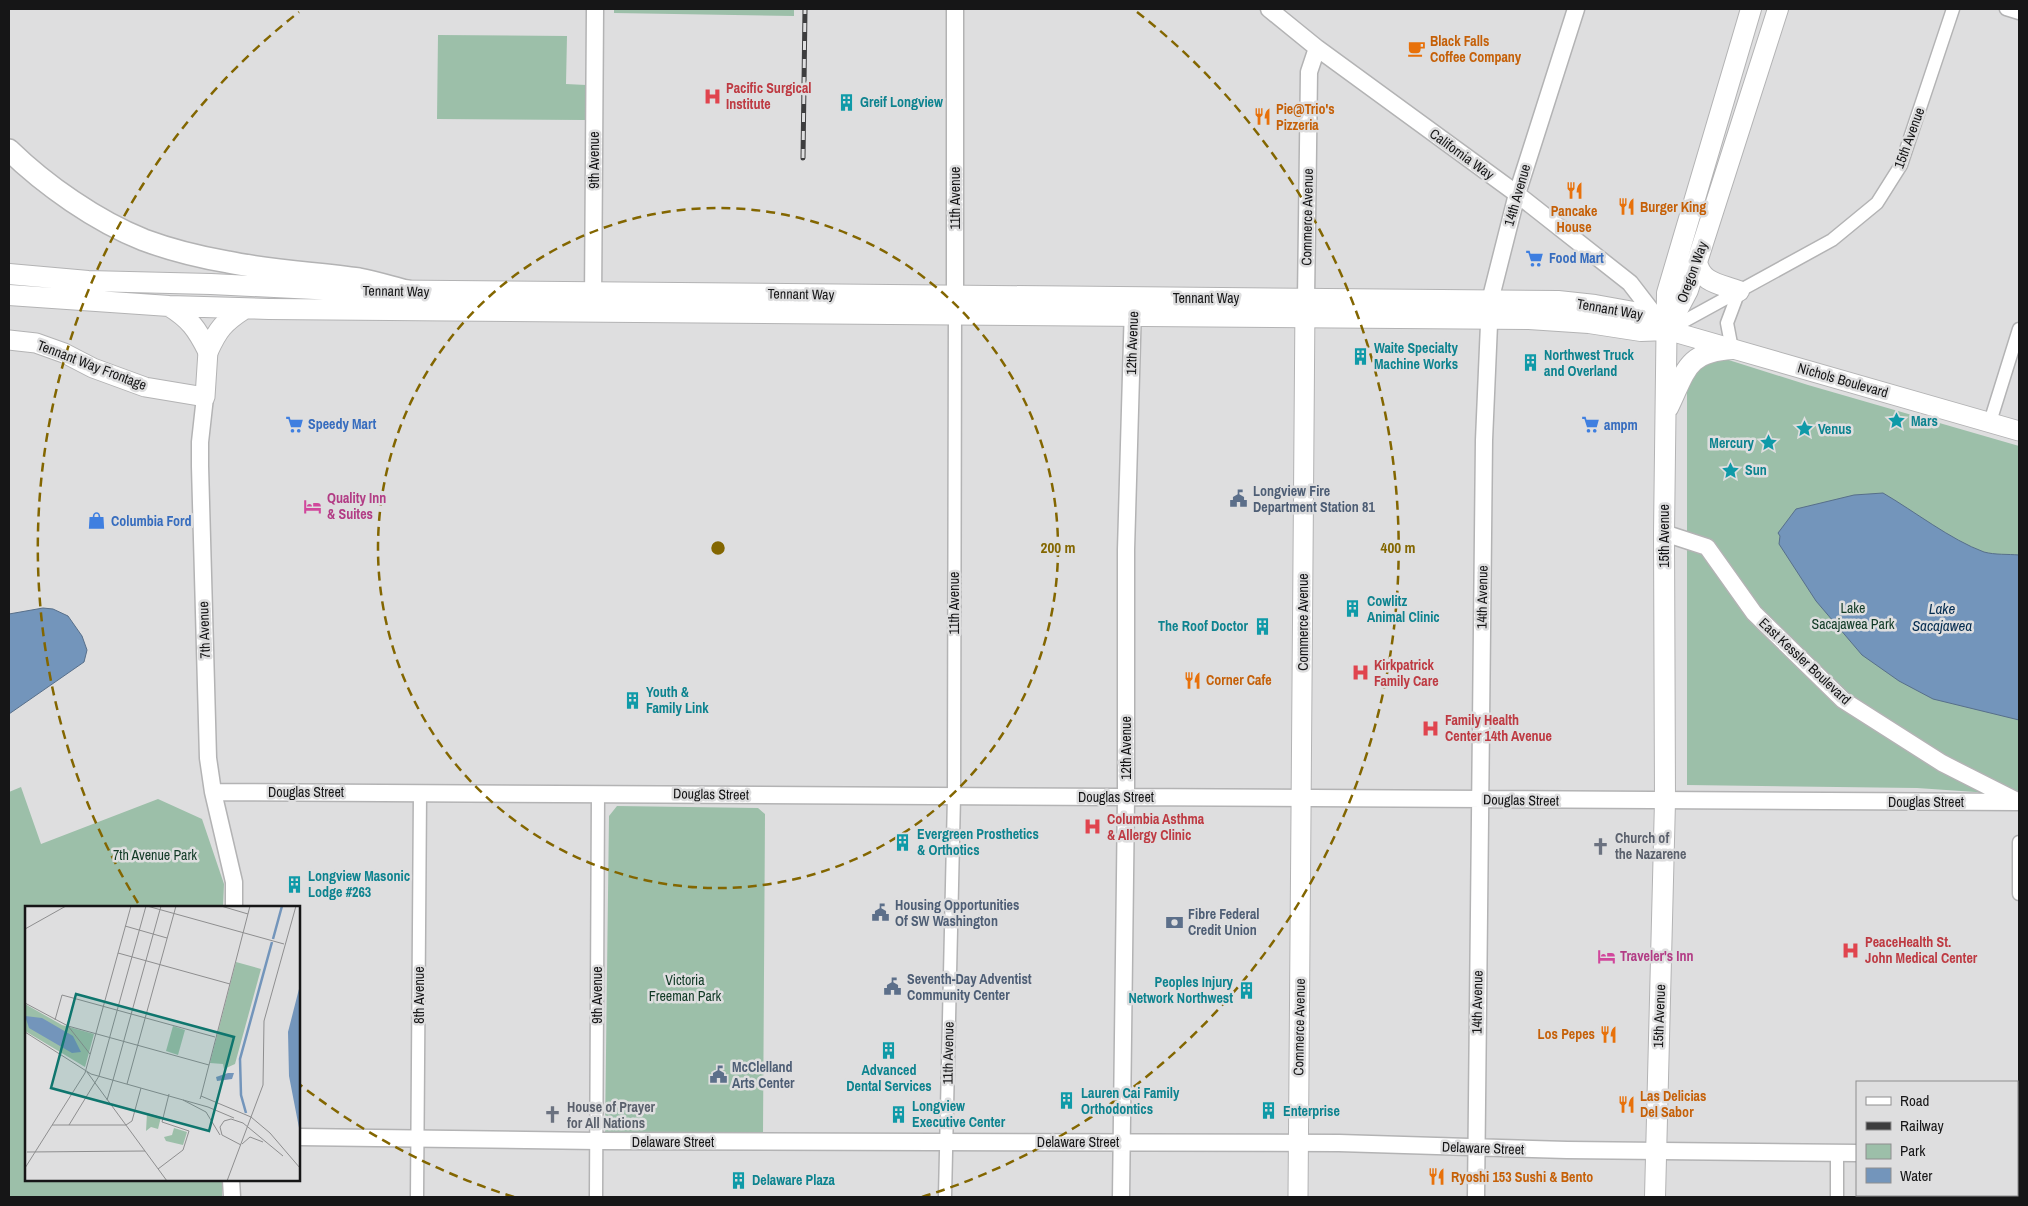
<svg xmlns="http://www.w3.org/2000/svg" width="2028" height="1206" viewBox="0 0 2028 1206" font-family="'Archivo Narrow',sans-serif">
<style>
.green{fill:#9cbfa9}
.water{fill:#7395bb;stroke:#576f8a}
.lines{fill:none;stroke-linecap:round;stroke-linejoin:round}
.minor-casing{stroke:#b3b3b4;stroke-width:15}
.tertiary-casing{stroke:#b3b3b4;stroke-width:19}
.secondary-casing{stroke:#b3b3b4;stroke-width:21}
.primary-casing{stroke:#b3b3b4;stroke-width:22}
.trunk-casing{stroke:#b3b3b4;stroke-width:24}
.minor{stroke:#fff;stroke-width:12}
.tertiary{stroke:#fff;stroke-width:16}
.secondary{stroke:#fff;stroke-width:19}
.primary{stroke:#fff;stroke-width:20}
.trunk{stroke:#fff;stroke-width:21}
.rail-casing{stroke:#3d3d3e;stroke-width:5}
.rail{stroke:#dededf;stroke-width:3;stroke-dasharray:9;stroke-linecap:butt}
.ring{fill:none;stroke:#836600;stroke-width:2.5;stroke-dasharray:9 6}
.labels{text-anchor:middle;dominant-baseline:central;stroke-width:5;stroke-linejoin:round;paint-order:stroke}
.food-label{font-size:14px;font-weight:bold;fill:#c56008;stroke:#dededf;text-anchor:start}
.health-label{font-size:14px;font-weight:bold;fill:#be3a42;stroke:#dededf;text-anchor:start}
.culture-label{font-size:14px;font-weight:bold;fill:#0d838f;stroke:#dededf;text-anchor:start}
.street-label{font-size:14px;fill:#161617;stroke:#dededf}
.shop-label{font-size:14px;font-weight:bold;fill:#366cbe;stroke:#dededf;text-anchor:start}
.service-label{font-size:14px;font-weight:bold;fill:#4e5e75;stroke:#dededf;text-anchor:start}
.hotel-label{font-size:14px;font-weight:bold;fill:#b23c85;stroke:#dededf;text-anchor:start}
.park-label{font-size:14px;fill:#103925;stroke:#dededf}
.worship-label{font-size:14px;font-weight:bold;fill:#5b616d;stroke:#dededf;text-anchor:start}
.water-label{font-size:15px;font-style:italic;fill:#042c50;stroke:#dededf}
.inset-river{fill:none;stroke:#7395bb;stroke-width:2.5}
.inset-road{fill:none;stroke:#8e8e8f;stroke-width:1}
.view{fill:#0f766e;fill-opacity:0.15;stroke:#0f766e;stroke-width:2.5}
.inset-edge{fill:none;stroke:#161617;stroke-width:2.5}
.centre{fill:#836600;stroke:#dededf;stroke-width:2.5}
.ring-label{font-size:15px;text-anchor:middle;font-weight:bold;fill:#836600;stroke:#dededf;stroke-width:5;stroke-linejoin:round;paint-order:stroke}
</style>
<rect width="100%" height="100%" fill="#dededf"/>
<!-- green -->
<path class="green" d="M614 9H794V16L614 13Z
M438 35 567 36 566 84 586 85 585 120 437 119Z
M1716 356 1808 385 2019 446V795L1917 788 1687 785V385L1691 368Z
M21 787 41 844 158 799 202 819 224 884 223 907H26V1180H222V1197H9V792Z
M617 806 758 808 765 814 763 1133 605 1132 609 816Z"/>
<!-- water -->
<path class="water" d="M1883 493C1914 511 1951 540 1984 552 1995 555 2008 554 2019 555V720L1933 699 1899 681 1862 655 1816 601 1779 544 1780 536 1778 533 1796 509 1854 495Z
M43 608 53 609 68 616 82 636 87 650 84 662 9 714V614Z"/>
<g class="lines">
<defs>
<path id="minor" d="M2006 9 2019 13
M1668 330 1832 240 1877 203 1901 165 1953 9
M1732 349 1727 323 1739 291
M1990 422 2019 329
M2019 842V894
M417 1197 420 793
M596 1197 598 793
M945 1197 954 796 955 307
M1837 1197V1153
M2016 1197V1195"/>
<path id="tertiary" d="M1269 9 1317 48 1517 194 1630 283 1660 322
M955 296V9
M1306 299 1309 72 1317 48
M593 304 595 9
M205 397 200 442V466L208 758 213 792 234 882V907
M1664 533 1707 547 1754 613 1843 700 1942 763 2015 800
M213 792 2019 802
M299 1137 597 1141 1339 1143 1567 1150 1857 1153
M2017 1154H2019
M231 1180 232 1197
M1121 1197 1126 797V550L1133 305
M1476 1197 1484 440 1490 301 1517 194 1576 9"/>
<path id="secondary" d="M1667 330 2019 431
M9 340 36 343 64 353 93 368 145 387 205 397 208 351
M1298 1197 1305 303"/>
<path id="primary" d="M1697 261C1700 283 1721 284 1739 291
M9 274 88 281 211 284 335 290 1558 301 1595 305 1645 314 1667 330
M9 295 169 306 269 309 1529 319 1589 323 1641 331 1667 330
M169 306C190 319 197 329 208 351
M1669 326 1688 290 1778 9
M208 351C218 329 224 322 244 309
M1668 408C1686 371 1686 352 1732 349
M1655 1197 1665 801 1664 533 1667 293 1751 9"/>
<path id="trunk" d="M9 150C45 185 96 221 144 240 171 250 199 257 228 262 271 271 316 273 359 279 375 282 391 287 407 291"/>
</defs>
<!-- minor casing -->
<use href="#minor" class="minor-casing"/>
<!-- tertiary casing -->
<use href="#tertiary" class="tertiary-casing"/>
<!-- secondary casing -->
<use href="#secondary" class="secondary-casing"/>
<!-- primary casing -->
<use href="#primary" class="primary-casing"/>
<!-- trunk casing -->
<use href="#trunk" class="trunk-casing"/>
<!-- minor -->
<use href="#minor" class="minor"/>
<!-- tertiary -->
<use href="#tertiary" class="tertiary"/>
<!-- secondary -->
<use href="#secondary" class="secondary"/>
<!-- primary -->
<use href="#primary" class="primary"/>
<!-- trunk -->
<use href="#trunk" class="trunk"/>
<defs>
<path id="rail" d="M803 158 805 9"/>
</defs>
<!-- rail casing -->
<use href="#rail" class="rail-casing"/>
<!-- rail -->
<use href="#rail" class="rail"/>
</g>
<!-- distance rings -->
<g class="ring">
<circle cx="718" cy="548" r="340"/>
<path d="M514 1197A680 680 0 0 1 299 1084M138 903A680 680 0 0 1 299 12M1137 12A680 680 0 0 1 922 1197"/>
</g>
<!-- icons -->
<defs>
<symbol id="cafe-bare" viewBox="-9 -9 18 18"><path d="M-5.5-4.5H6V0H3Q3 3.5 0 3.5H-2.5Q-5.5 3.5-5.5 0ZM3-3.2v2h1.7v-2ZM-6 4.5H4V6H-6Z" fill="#e8710a" stroke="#dededf" stroke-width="2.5" paint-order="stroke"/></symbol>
<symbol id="hospital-bare" viewBox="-9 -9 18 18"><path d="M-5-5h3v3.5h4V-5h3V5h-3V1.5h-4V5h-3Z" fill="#e0444e" stroke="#dededf" stroke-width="2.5" paint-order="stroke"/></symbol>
<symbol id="building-bare" viewBox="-9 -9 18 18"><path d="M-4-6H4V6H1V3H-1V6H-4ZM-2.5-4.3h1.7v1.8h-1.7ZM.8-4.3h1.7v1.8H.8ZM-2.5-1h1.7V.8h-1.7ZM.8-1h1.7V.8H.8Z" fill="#0f9aa8" stroke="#dededf" stroke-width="2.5" paint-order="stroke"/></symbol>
<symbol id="restaurant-bare" viewBox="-9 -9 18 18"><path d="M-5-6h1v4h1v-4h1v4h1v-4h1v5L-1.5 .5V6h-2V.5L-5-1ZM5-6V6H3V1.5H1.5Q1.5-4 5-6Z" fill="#e8710a" stroke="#dededf" stroke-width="2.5" paint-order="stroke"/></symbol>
<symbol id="supermarket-bare" viewBox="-9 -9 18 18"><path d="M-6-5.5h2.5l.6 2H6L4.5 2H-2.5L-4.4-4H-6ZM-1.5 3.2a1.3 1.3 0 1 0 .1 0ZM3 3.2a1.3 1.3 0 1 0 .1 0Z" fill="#3f7fe0" stroke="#dededf" stroke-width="2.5" paint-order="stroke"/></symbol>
<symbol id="sight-bare" viewBox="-9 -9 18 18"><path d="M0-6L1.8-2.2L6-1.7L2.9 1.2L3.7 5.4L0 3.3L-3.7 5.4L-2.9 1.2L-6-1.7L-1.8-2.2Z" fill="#0f9aa8" stroke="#dededf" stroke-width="2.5" paint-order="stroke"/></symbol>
<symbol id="civic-bare" viewBox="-9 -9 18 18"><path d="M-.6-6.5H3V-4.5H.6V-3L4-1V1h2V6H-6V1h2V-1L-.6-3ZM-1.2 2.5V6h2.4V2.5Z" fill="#5c6f8a" stroke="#dededf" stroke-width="2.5" paint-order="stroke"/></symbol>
<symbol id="hotel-bare" viewBox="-9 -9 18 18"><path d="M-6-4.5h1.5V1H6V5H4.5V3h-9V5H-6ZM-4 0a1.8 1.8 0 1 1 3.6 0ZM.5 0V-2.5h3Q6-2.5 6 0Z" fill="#d1479c" stroke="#dededf" stroke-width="2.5" paint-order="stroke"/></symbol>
<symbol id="shop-bare" viewBox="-9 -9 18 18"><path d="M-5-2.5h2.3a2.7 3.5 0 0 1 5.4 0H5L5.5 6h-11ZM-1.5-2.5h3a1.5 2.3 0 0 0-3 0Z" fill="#3f7fe0" stroke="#dededf" stroke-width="2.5" paint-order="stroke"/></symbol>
<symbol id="church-bare" viewBox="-9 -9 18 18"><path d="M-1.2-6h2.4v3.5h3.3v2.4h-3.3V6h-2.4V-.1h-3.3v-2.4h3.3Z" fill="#6b7280" stroke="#dededf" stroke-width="2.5" paint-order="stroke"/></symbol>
<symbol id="bank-bare" viewBox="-9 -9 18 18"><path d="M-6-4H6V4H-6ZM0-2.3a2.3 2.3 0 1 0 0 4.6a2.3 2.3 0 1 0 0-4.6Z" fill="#5c6f8a" stroke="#dededf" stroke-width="2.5" paint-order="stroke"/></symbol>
</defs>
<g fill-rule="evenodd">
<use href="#cafe-bare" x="1404" y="36" width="25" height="25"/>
<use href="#hospital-bare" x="700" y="84" width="25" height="25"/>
<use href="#building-bare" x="834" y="90" width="25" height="25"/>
<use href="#restaurant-bare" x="1250" y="104" width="25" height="25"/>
<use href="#restaurant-bare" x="1562" y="178" width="25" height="25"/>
<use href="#restaurant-bare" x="1614" y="194" width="25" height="25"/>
<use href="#supermarket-bare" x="1522" y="246" width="25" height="25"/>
<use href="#building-bare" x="1348" y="344" width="25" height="25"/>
<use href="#building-bare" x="1518" y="350" width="25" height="25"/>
<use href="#sight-bare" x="1884" y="408" width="25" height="25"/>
<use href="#supermarket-bare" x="282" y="412" width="25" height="25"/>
<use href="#supermarket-bare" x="1578" y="412" width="25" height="25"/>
<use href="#sight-bare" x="1792" y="416" width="25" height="25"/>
<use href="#sight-bare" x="1756" y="430" width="25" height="25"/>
<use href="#sight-bare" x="1718" y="458" width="25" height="25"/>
<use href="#civic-bare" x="1226" y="486" width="25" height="25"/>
<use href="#hotel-bare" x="300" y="494" width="25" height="25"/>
<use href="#shop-bare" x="84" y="508" width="25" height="25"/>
<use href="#building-bare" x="1340" y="596" width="25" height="25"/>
<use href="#building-bare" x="1250" y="614" width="25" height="25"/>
<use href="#hospital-bare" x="1348" y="660" width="25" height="25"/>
<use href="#restaurant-bare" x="1180" y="668" width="25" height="25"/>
<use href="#building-bare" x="620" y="688" width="25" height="25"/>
<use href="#hospital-bare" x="1418" y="716" width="25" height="25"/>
<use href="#hospital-bare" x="1080" y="814" width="25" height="25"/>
<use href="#building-bare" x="890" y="830" width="25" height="25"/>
<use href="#church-bare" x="1588" y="834" width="25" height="25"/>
<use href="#building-bare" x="282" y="872" width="25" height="25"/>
<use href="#civic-bare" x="868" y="900" width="25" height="25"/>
<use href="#bank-bare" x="1162" y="910" width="25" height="25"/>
<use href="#hospital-bare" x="1838" y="938" width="25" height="25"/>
<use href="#hotel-bare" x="1594" y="944" width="25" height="25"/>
<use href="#civic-bare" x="880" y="974" width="25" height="25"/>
<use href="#building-bare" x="1234" y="978" width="25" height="25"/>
<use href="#restaurant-bare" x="1596" y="1022" width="25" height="25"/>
<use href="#building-bare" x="876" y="1038" width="25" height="25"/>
<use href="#civic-bare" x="706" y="1062" width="25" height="25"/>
<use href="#building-bare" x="1054" y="1088" width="25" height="25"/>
<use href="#restaurant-bare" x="1614" y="1092" width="25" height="25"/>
<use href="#building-bare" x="1256" y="1098" width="25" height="25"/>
<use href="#building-bare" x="886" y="1102" width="25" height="25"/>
<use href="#church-bare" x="540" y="1102" width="25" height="25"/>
<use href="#restaurant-bare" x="1424" y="1164" width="25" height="25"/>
<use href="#building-bare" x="726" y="1168" width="25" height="25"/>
</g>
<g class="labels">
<!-- food labels -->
<g class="food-label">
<text x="1430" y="41">Black Falls<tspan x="1430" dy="16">Coffee Company</tspan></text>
<text x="1276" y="109">Pie@Trio's<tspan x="1276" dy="16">Pizzeria</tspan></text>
<text x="1640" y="207">Burger King</text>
<text x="1574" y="211" text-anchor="middle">Pancake<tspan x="1574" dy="16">House</tspan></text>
<text x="1206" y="680">Corner Cafe</text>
<text x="1595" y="1034" text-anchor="end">Los Pepes</text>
<text x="1640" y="1096">Las Delicias<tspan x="1640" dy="16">Del Sabor</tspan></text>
<text x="1451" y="1177">Ryoshi 153 Sushi &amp; Bento</text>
</g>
<!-- health labels -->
<g class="health-label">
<text x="726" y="88">Pacific Surgical<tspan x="726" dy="16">Institute</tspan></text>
<text x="1374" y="665">Kirkpatrick<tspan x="1374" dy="16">Family Care</tspan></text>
<text x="1445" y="720">Family Health<tspan x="1445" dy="16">Center 14th Avenue</tspan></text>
<text x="1107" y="819">Columbia Asthma<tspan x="1107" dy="16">&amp; Allergy Clinic</tspan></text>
<text x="1865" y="942">PeaceHealth St.<tspan x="1865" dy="16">John Medical Center</tspan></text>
</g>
<!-- culture labels -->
<g class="culture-label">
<text x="860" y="102">Greif Longview</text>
<text x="1374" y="348">Waite Specialty<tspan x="1374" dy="16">Machine Works</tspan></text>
<text x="1544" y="355">Northwest Truck<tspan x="1544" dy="16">and Overland</tspan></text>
<text x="1911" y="421">Mars</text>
<text x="1818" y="429">Venus</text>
<text x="1754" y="443" text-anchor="end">Mercury</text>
<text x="1745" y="470">Sun</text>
<text x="1367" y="601">Cowlitz<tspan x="1367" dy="16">Animal Clinic</tspan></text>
<text x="1248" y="626" text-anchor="end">The Roof Doctor</text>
<text x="646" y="692">Youth &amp;<tspan x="646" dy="16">Family Link</tspan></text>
<text x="917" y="834">Evergreen Prosthetics<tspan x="917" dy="16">&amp; Orthotics</tspan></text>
<text x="308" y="876">Longview Masonic<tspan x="308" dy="16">Lodge #263</tspan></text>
<text x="1233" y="982" text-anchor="end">Peoples Injury<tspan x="1233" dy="16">Network Northwest</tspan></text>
<text x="889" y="1070" text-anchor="middle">Advanced<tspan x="889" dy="16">Dental Services</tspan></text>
<text x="1081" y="1093">Lauren Cai Family<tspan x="1081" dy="16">Orthodontics</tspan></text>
<text x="912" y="1106">Longview<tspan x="912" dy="16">Executive Center</tspan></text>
<text x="1283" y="1111">Enterprise</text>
<text x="752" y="1180">Delaware Plaza</text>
</g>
<!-- street labels -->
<g class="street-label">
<text transform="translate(1909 138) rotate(-70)">15th Avenue</text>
<text transform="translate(1462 154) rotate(36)">California Way</text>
<text transform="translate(594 160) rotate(-90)">9th Avenue</text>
<text transform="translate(1517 195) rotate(-74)">14th Avenue</text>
<text transform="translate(955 198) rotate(-90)">11th Avenue</text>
<text transform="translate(1307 217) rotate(-89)">Commerce Avenue</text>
<text transform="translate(1692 272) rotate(-70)">Oregon Way</text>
<text transform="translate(396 291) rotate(1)">Tennant Way</text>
<text transform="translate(801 294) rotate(1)">Tennant Way</text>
<text x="1206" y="298">Tennant Way</text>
<text transform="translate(1610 309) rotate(10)">Tennant Way</text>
<text transform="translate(1132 343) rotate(-88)">12th Avenue</text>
<text transform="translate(92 365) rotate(21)">Tennant Way Frontage</text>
<text transform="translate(1843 380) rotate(16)">Nichols Boulevard</text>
<text transform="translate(1664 536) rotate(-90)">15th Avenue</text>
<text transform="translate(1482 597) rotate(-89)">14th Avenue</text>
<text transform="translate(954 603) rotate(-90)">11th Avenue</text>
<text transform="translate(1303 622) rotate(-90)">Commerce Avenue</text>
<text transform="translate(204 630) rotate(-92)">7th Avenue</text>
<text transform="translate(1805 661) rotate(43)">East Kessler Boulevard</text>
<text transform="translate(1126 748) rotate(-90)">12th Avenue</text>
<text x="306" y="792">Douglas Street</text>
<text transform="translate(711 794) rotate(1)">Douglas Street</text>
<text x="1116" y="797">Douglas Street</text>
<text transform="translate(1521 800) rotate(1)">Douglas Street</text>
<text x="1926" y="802">Douglas Street</text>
<text transform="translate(419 995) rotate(-90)">8th Avenue</text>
<text transform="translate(597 995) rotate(-90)">9th Avenue</text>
<text transform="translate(1477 1002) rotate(-89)">14th Avenue</text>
<text transform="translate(1659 1016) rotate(-88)">15th Avenue</text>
<text transform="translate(1299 1027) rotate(-89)">Commerce Avenue</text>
<text transform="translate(948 1053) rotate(-89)">11th Avenue</text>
<text x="673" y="1142">Delaware Street</text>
<text x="1078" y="1142">Delaware Street</text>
<text transform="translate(1483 1148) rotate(2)">Delaware Street</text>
</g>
<!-- shop labels -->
<g class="shop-label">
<text x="1549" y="258">Food Mart</text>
<text x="308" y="424">Speedy Mart</text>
<text x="1604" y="425">ampm</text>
<text x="111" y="521">Columbia Ford</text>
</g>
<!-- service labels -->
<g class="service-label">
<text x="1253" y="491">Longview Fire<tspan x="1253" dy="16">Department Station 81</tspan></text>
<text x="895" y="905">Housing Opportunities<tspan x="895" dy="16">Of SW Washington</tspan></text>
<text x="1188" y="914">Fibre Federal<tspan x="1188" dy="16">Credit Union</tspan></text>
<text x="907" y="979">Seventh-Day Adventist<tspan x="907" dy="16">Community Center</tspan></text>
<text x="732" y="1067">McClelland<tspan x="732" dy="16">Arts Center</tspan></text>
</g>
<!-- hotel labels -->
<g class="hotel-label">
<text x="327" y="498">Quality Inn<tspan x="327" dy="16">&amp; Suites</tspan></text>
<text x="1620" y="956">Traveler's Inn</text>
</g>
<!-- park labels -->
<g class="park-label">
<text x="1853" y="608">Lake<tspan x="1853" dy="16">Sacajawea Park</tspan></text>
<text x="155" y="855">7th Avenue Park</text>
<text x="685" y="980">Victoria<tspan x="685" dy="16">Freeman Park</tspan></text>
</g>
<!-- worship labels -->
<g class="worship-label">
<text x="1615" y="838">Church of<tspan x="1615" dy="16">the Nazarene</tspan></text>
<text x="567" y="1107">House of Prayer<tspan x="567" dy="16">for All Nations</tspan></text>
</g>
<!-- water labels -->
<g class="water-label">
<text x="1942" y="608">Lake<tspan x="1942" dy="17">Sacajawea</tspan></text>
</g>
</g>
<!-- overview -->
<g transform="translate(25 906)">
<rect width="275" height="275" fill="#dededf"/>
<path d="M211 56 236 63 210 158 199 163 198 158 185 157ZM0 98 37 119 69 128 60 161 0 125ZM148 120 160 124 153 149 141 145ZM122 207 136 211 133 223 126 221 121 225ZM149 222 162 226 158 239 141 235 139 231 147 229Z" fill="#9cbfa9"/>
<path d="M275 79V227L264 170 263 126ZM0 110 17 112 48 130 56 146 47 147 4 122ZM203 167H209L207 173 192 175 191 171Z" fill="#7395bb"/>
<path class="inset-river" d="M248 33 257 0M221 207 216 189 215 153 247 36"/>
<path class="inset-road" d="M122 0 259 38M196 0 223 8M100 20 142 32M0 23 41 0M93 47 205 78M0 97 43 120 65 148M30 114 37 89 190 131M43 120 184 159M0 126 66 168 183 201 209 212M62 166 142 275M88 174 136 0M102 178 151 0M176 190 225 0M175 193 176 190 226 211 238 179 239 115 271 0M82 194 88 174M158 194 181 206 195 229M27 219H101M44 219 74 170 121 0M101 219 107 215 116 182M217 238 225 231 238 236M216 239 197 229 195 221 199 215 206 213 218 217 258 250M2 246 120 245M0 262 60 167 106 0M133 263 158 244 164 225 137 216 144 188M202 275 226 211 245 227 275 262"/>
<path class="view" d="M51 88 209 131 184 225 26 182Z"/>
<rect width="275" height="275" class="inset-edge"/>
</g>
<circle cx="718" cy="548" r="8" class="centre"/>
<g class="ring-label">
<text x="1058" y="553">200 m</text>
<text x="1398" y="553">400 m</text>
</g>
<!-- border -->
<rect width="2028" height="1206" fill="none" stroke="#161617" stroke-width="20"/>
<!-- legend -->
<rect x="1856" y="1081" width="162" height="115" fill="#dededf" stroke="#8e8e8f"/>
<rect x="1866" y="1097" width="25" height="8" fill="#ffffff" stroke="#8e8e8f"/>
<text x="1900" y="1106" font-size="15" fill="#161617">Road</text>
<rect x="1866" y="1122" width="25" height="8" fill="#3d3d3e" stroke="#8e8e8f"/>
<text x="1900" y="1131" font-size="15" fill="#161617">Railway</text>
<rect x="1866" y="1144" width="25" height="15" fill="#9cbfa9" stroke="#8e8e8f"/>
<text x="1900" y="1156" font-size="15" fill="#161617">Park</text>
<rect x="1866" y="1168" width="25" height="15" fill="#7395bb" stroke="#8e8e8f"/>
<text x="1900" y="1181" font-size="15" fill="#161617">Water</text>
</svg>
